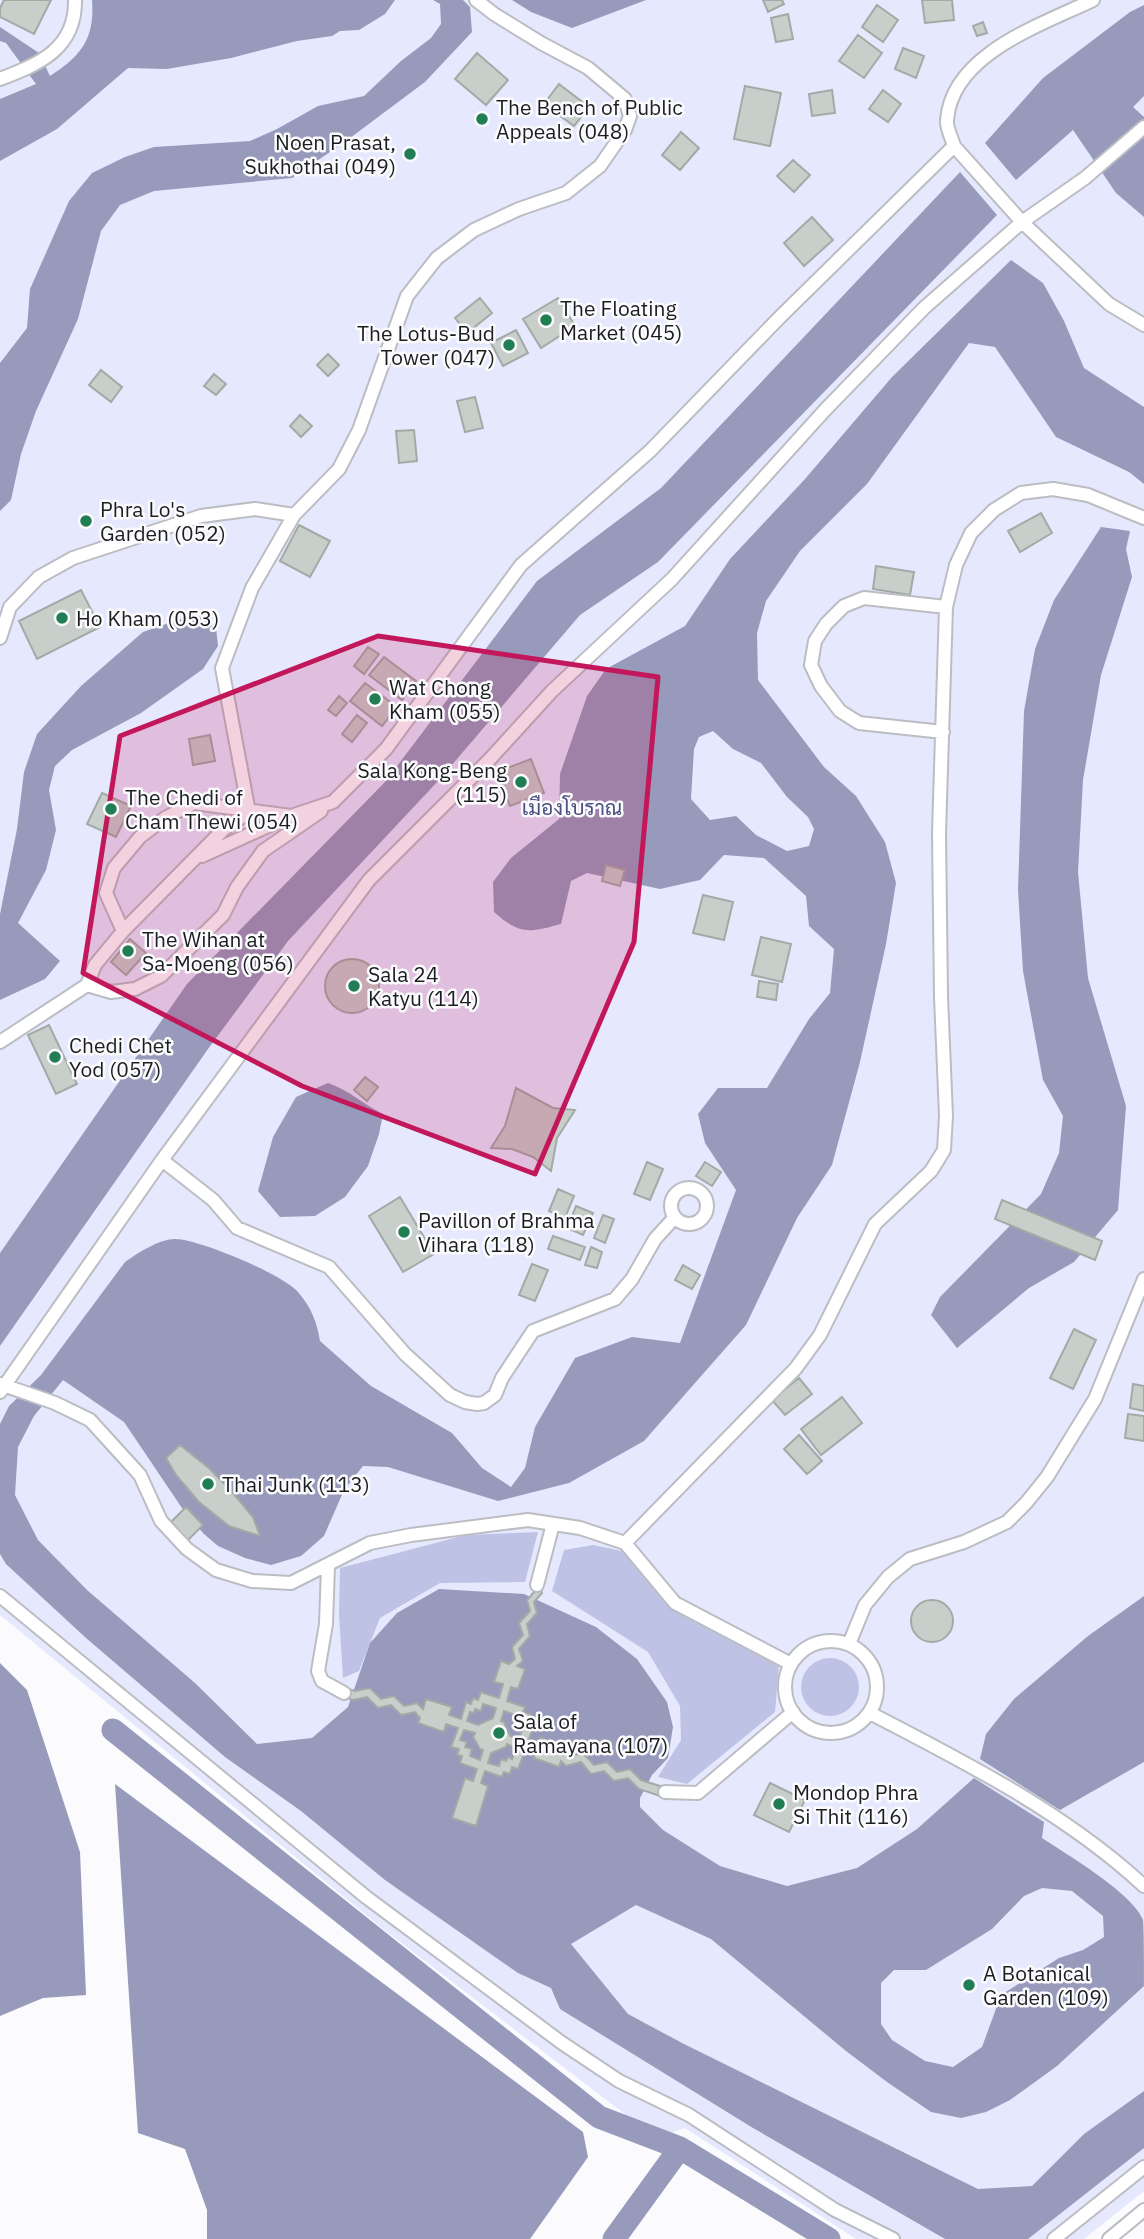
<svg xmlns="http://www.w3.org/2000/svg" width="1144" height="2239" viewBox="0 0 1144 2239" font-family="'IBM Plex Sans',Sarabun,sans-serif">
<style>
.green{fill:#e6e9fe}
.forest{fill:#bec3e5}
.water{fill:#979abb;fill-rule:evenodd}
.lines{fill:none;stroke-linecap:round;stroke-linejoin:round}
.canal{stroke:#979abb;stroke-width:23}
.building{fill:#c8ceca;stroke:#a3aaa6;stroke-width:2;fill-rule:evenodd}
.service-casing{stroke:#bcbdc3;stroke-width:16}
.service{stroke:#fff;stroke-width:12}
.marked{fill:#c2185b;fill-opacity:0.2;stroke:#c2185b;stroke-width:5;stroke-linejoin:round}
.poi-dot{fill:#207d54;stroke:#fbfbfe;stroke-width:2.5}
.labels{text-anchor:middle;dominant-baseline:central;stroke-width:5;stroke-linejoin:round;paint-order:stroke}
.poi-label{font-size:21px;fill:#1c1d1f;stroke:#fbfbfe;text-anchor:start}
.park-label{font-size:21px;fill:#4c4f7f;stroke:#fbfbfe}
</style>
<rect width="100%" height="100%" fill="#fbfbfe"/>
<!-- green -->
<path class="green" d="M0 0H1144V2191L1084 2239H856L685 2128 656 2138 383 1929 0 1615Z"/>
<!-- forest -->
<path class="forest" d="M538 1532 525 1582 440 1583 380 1618 359 1671 343 1678 339 1614 340 1568 466 1535Z
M593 1545 622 1551 664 1600 694 1622 740 1642 779 1665 775 1712 687 1784 658 1777 681 1740 680 1706 648 1652 552 1591 564 1550Z
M801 1687a29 29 0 1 1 58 0a29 29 0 1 1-58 0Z"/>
<!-- water -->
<path class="water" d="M92 0H395L385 14 359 30 340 31 332 36 297 41 231 58 167 69 128 68 57 129 0 161V99L36 84 6 43 0 41V27L39 53 50 76C81 56 95 39 92 0Z
M433 0H463L470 7 472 32 425 82 346 141 292 178 154 191 120 205 101 231 78 319 36 411 21 454 11 500 0 511V363L27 328 30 289 69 201 92 173 125 157 154 147 250 141 277 129 318 106 364 96 401 61 431 38 441 24 440 4Z
M512 0H646L572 28 531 12Z
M1144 5V96L1133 107 1144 117V217L1116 193 1073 130 1016 180 985 143 1043 78 1130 12Z
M960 172 997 215 658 562 580 615 439 780 288 941 208 1049 0 1346V1253L187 984 385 782 537 581 661 488Z
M1011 260 1043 283 1064 321 1084 368 1144 407V484L1129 472 1056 437 995 347 969 343 867 484 800 551 766 601 757 633 758 680 824 767 856 796 885 842 896 883 886 944 860 1062 832 1165 797 1218 746 1325 644 1441 569 1483 498 1501 388 1467 363 1466 344 1490 324 1536 301 1556 271 1565 245 1558 218 1546 204 1534 186 1514 124 1422 63 1380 34 1416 18 1447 15 1495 38 1540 87 1590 195 1683 257 1744 312 1738 348 1707 370 1643 397 1613 439 1589 524 1594 596 1627 637 1659 667 1702 673 1727 668 1758 652 1775 640 1798V1807L663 1830 720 1866 787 1886 857 1868 917 1829 974 1778 1044 1822 1042 1838C1066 1854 1134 1894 1143 1920 1144 1932 1144 1971 1144 1986L1057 2066 1010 2100 986 2112 961 2118 931 2112 887 2082 846 2051 711 1939 636 1905 571 1944 628 2014 682 2043 978 2189 1032 2186 1084 2134 1144 2091V2148L1028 2239H945L753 2128 560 2009 551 1988 518 1973 385 1880 301 1811 225 1757 86 1638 6 1564 0 1554V1424L9 1406 41 1375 125 1262C139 1252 158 1240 174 1239 197 1238 284 1275 298 1292 311 1307 317 1322 320 1341L371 1386 452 1433 482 1468 511 1487 525 1468 535 1427 575 1358 632 1337 680 1343 736 1190 705 1143 698 1114 718 1088H767L809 1019 830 993 834 949 809 926 806 896 764 858 724 855 700 880 660 889 587 873 571 881 561 924C528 933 520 935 494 912L493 882 511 858 559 819 560 774 587 696 606 669 685 626 730 559 805 479 892 377ZM713 731 733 749 761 763 787 797 808 817 814 829 809 846 787 851 756 835 736 816 710 820 691 799 694 749 699 737ZM1042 1888 1072 1891 1103 1916 1104 1937 1083 1950 1059 1958 1001 1995 982 2047 953 2067 925 2061 892 2040 881 2024V1983L894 1970H926L992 1929 1024 1896Z
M1101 527 1130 531 1126 549 1132 577 1101 675 1083 780 1078 872 1088 978 1126 1106 1118 1210 1074 1262 1029 1288 957 1348 931 1315 940 1297 1041 1194 1059 1153 1063 1116 1043 1080 1023 971 1018 890 1024 711 1035 649 1054 600Z
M195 614 216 627 218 646 203 669 141 713 72 750 55 766 49 790 56 830 46 870 18 923 60 961 45 979 0 1000V914L17 829 24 772 37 734 81 686 143 632Z
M328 1083C349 1090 363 1104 383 1114L379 1134 368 1166 345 1197 315 1216 280 1217 258 1191 273 1137 296 1097Z
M1144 1596V1762L1060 1810 980 1759 986 1734 1014 1699 1088 1636Z
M0 1663 27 1690 80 1852 86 1995 43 1998 0 2016Z
M115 1784 583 2132 588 2157 530 2239H207V2210L185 2149 138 2133Z"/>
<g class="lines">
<!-- canal -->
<path class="canal" d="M113 1730 599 2117 680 2148 829 2239
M614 2239 680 2148"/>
</g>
<!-- building -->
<path class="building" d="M4 0H51L34 34 0 17V8Z
M763 0H782L784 4 768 12Z
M922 0H952L954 20 925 23Z
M877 5 898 20 883 42 862 27Z
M788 14 793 39 776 42 771 18Z
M983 22 987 33 977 36 973 26Z
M858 35 882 53 864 78 839 61Z
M903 48 924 56 916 78 895 69Z
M477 53 508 80 486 105 455 79Z
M559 84 589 107 574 126 544 104Z
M745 86 781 93 770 146 734 139Z
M832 90 835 113 812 116 809 94Z
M883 90 901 104 888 122 869 109Z
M681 132 699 148 680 170 662 155Z
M793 160 810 175 794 192 777 176Z
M812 217 833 240 804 266 784 243Z
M480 298 492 313 467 333 455 318Z
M558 298 575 326 541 348 523 319Z
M516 330 528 353 503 366 491 343Z
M328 354 339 365 328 376 317 365Z
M101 370 122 387 111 402 89 385Z
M214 374 226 384 216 395 204 386Z
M475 397 483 428 465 432 457 401Z
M300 415 312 426 301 437 290 426Z
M414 430 417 461 399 463 396 431Z
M1041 513 1052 533 1020 552 1008 531Z
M299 525 330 541 310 577 280 561Z
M876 566 914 572 910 595 873 589Z
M81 590 100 627 37 659 19 621Z
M368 647 379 654 364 674 354 666Z
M384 657 416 681 402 700 369 675Z
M365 683 397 707 382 726 350 701Z
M339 696 347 703 336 716 328 710Z
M357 715 367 723 352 742 342 734Z
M210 735 215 761 193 765 189 739Z
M531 759 544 793 510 806 497 772Z
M102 793 131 806 116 837 87 824Z
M606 865 625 870 620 886 602 881Z
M703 895 733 902 724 940 693 933Z
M761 937 791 944 782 982 752 975Z
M130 939 146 953 126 975 111 962Z
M325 986a27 27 0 1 1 54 0a27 27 0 1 1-54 0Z
M759 981 778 984 776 1000 757 997Z
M49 1025 77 1084 56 1094 28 1035Z
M365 1077 378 1087 367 1101 354 1090Z
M516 1088 553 1108 575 1110 557 1138 551 1171 533 1157 512 1149 491 1148 505 1126Z
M647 1162 663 1169 650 1200 634 1194Z
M705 1162 721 1172 712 1186 696 1176Z
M558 1189 574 1196 565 1218 549 1211Z
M400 1197 434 1254 403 1272 369 1216Z
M1002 1200 1102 1241 1095 1260 995 1219Z
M576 1206 593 1213 583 1235 567 1228Z
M603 1215 614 1219 605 1243 594 1238Z
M553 1236 585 1247 580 1260 548 1249Z
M591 1247 602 1252 597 1268 585 1265Z
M532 1264 548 1270 535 1301 519 1295Z
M683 1265 700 1275 692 1289 675 1280Z
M1074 1329 1096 1340 1073 1389 1050 1378Z
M799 1378 812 1394 785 1415 772 1400Z
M1133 1384 1144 1386V1411L1130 1408Z
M842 1397 862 1423 821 1455 801 1429Z
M1128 1414 1144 1416V1441L1125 1438Z
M799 1435 822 1461 807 1474 784 1449Z
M180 1445 210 1469 233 1493 253 1517 260 1536 229 1526 199 1502 176 1475 166 1458Z
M186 1507 203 1525 187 1541 170 1523Z
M539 1584 542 1593 534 1602 537 1613 527 1624 530 1636 519 1649 523 1661 517 1666 525 1669 518 1689 511 1687 507 1701 525 1707 523 1712 530 1714 528 1719 535 1722 528 1742 538 1746 541 1738 566 1746 564 1753 568 1757 583 1753 594 1765 607 1762 617 1772 630 1769 641 1780 666 1788 663 1797 639 1789 628 1778 614 1781 604 1771 591 1774 581 1762 566 1766 561 1761 559 1767 534 1758 535 1754 525 1751 518 1769 512 1767 510 1774 504 1772 502 1777 485 1771 481 1783 488 1786 476 1826 452 1818 465 1778 473 1781 477 1769 460 1763 462 1756 457 1755 459 1749 451 1747 458 1728 446 1724 444 1732 418 1723 420 1718 415 1712 401 1715 391 1705 378 1708 367 1697 353 1700 342 1697 345 1688 355 1691 370 1688 381 1699 394 1696 404 1706 417 1703 423 1709 426 1699 452 1707 449 1715 461 1719 466 1702 471 1704 473 1698 478 1700 481 1692 499 1698 503 1684 494 1682 501 1661 509 1664 515 1659 512 1647 523 1635 519 1623 530 1611 527 1600 535 1591 533 1586ZM483 1704 496 1708 493 1718 478 1725 467 1721 470 1712 474 1713 475 1709 481 1711ZM504 1711 515 1715 514 1721 520 1723 518 1728 522 1730 519 1739 510 1736 504 1722 501 1721ZM464 1730 475 1733 473 1737 480 1749 483 1750 480 1760 470 1756 472 1749 465 1747 467 1742 460 1740ZM507 1744 516 1748 512 1759 508 1757 506 1761 501 1759 499 1766 488 1763 491 1753 506 1747Z
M911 1621a21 21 0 1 1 42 0a21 21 0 1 1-42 0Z
M770 1783 805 1800 789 1832 754 1815Z"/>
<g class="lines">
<defs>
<path id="service" d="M0 79C39 64 76 49 75 0
M954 146 1022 222 1109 304 1144 325
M0 638 10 607 39 577 73 558 201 516 255 509 294 515
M943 732 859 723 840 711 821 686 811 665 815 641 826 624 844 606 864 598 946 607
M249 812 222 668 252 588 294 515 339 469 359 430 407 296 437 258 474 230 519 209 566 193 600 166 625 130 630 116 625 99 588 68 541 43 494 14 476 0
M202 856 290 816
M123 931 106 893 114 868 140 837 165 818 194 803 291 816 333 802 386 749 521 565 650 451 779 318 954 146C952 138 946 128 947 120 952 54 1041 25 1093 0
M87 985 111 992 135 989 161 976 223 915 237 887 263 851 321 811
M0 1042 87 985 95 965 123 931 224 829 249 812
M162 1160 213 1200 237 1228 329 1267 405 1354 450 1395 465 1402 477 1404 484 1403 495 1395 502 1378 533 1331 615 1299 632 1279 655 1239 675 1217
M671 1206a18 18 0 1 1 36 0a18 18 0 1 1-36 0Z
M0 1384 55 1403 90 1420 140 1475 161 1521 187 1549 216 1570 252 1581 291 1583 370 1543 411 1535 528 1520 580 1528 625 1543 675 1603 791 1664
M0 1392 162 1160 369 880 490 759 552 691 672 579 825 410 924 308 1022 222 1085 178 1144 127
M625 1543 796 1368 820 1335 875 1224 931 1171 944 1150 946 1116 941 997 939 833 946 607 956 565 971 533 994 510 1021 493 1053 489 1088 495 1144 518
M328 1566 326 1624 318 1671 322 1681 344 1693
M537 1585 553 1524
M0 1596 366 1897 562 2043 619 2081 689 2115 835 2210 893 2239
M785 1687a46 46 0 1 1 92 0a46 46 0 1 1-92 0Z
M849 1644 865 1605 888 1577 910 1559 964 1542 1007 1522 1026 1503 1047 1477 1095 1399 1144 1279
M870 1713C965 1762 1065 1813 1144 1886
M665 1792 698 1793 793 1712
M1054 2239 1144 2167
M1109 2239 1144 2210"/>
</defs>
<!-- service casing -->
<use href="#service" class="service-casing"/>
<!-- service -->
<use href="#service" class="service"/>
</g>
<!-- marked area -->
<path class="marked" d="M378 636 658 677 634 942 535 1174 302 1086 83 973 120 736Z"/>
<!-- markers -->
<g class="poi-dot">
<circle cx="482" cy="119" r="7"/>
<circle cx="410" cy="154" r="7"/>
<circle cx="546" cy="320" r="7"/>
<circle cx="509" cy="345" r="7"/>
<circle cx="86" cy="521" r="7"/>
<circle cx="62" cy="618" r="7"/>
<circle cx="375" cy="699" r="7"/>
<circle cx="521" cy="782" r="7"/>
<circle cx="111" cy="809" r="7"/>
<circle cx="128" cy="951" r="7"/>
<circle cx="354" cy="986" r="7"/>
<circle cx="55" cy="1057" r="7"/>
<circle cx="404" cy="1232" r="7"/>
<circle cx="208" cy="1484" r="7"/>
<circle cx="499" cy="1733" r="7"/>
<circle cx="779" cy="1804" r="7"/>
<circle cx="969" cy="1985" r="7"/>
</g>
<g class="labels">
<!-- poi labels -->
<g class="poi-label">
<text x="496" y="107">The Bench of Public<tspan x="496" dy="24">Appeals (048)</tspan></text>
<text x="396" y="142" text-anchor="end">Noen Prasat,<tspan x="396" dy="24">Sukhothai (049)</tspan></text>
<text x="560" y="308">The Floating<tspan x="560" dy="24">Market (045)</tspan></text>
<text x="495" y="333" text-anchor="end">The Lotus-Bud<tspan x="495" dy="24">Tower (047)</tspan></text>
<text x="100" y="509">Phra Lo's<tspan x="100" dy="24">Garden (052)</tspan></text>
<text x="76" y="618">Ho Kham (053)</text>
<text x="389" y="687">Wat Chong<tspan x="389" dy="24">Kham (055)</tspan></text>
<text x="507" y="770" text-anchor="end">Sala Kong-Beng<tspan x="507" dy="24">(115)</tspan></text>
<text x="125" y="797">The Chedi of<tspan x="125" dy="24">Cham Thewi (054)</tspan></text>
<text x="142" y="939">The Wihan at<tspan x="142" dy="24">Sa-Moeng (056)</tspan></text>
<text x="368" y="974">Sala 24<tspan x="368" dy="24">Katyu (114)</tspan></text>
<text x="69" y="1045">Chedi Chet<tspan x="69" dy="24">Yod (057)</tspan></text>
<text x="418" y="1220">Pavillon of Brahma<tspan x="418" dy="24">Vihara (118)</tspan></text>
<text x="222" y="1484">Thai Junk (113)</text>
<text x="513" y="1721">Sala of<tspan x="513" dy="24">Ramayana (107)</tspan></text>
<text x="793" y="1792">Mondop Phra<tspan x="793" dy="24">Si Thit (116)</tspan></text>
<text x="983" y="1973">A Botanical<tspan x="983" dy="24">Garden (109)</tspan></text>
</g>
<!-- park labels -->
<g class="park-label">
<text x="572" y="807">เมืองโบราณ</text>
</g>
</g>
</svg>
